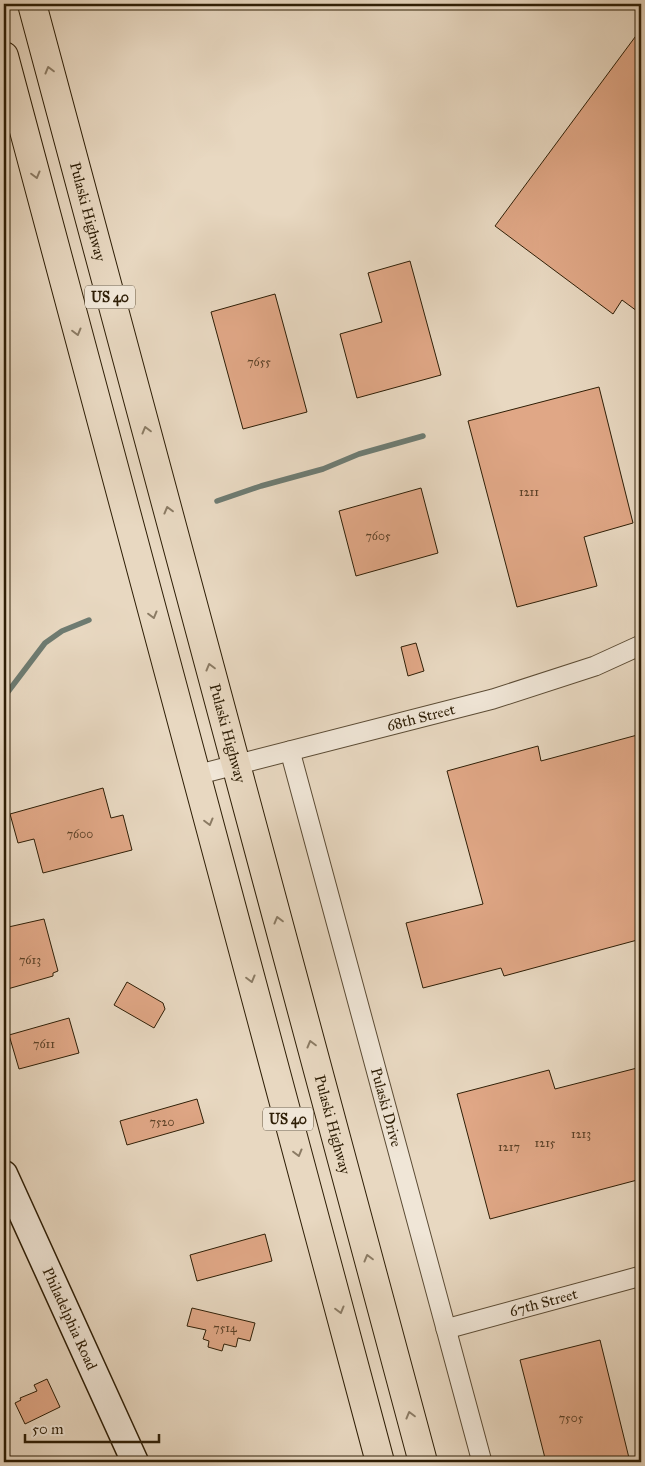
<svg xmlns="http://www.w3.org/2000/svg" width="645" height="1466" viewBox="0 0 645 1466" font-family="'IM FELL Great Primer',serif">
<style>
.lines{fill:none;stroke-linecap:round;stroke-linejoin:round}
.stream{stroke:#6e7b71;stroke-width:5.5}
.building{fill:#e0a786;stroke:#2e1e06}
.street-casing{stroke:#5c4c35;stroke-width:21}
.secondary-casing{stroke:#2e1e06;stroke-width:29}
.highway-casing{stroke:#2e1e06;stroke-width:30}
.street{stroke:#f0e6d7;stroke-width:19}
.secondary{stroke:#f0e6d7;stroke-width:26}
.highway{stroke:#e8d8c1;stroke-width:28}
.oneway{stroke:#8b7b64}
.labels{text-anchor:middle;dominant-baseline:central;stroke-width:5;stroke-linejoin:round;paint-order:stroke}
.number-label{font-size:12px;fill:#5a4026}
.shield{fill:#f0e6d7;stroke:#685a45;stroke-width:1}
.shield-label{font-size:14px;font-weight:bold;fill:#2e1e06}
.street-label{font-size:15px;fill:#2e1e06;stroke:#f0e6d7}
</style>
<rect width="100%" height="100%" fill="#e8d8c1"/>
<filter id="stains"><feTurbulence type="fractalNoise" baseFrequency=".004" numOctaves="4"/><feColorMatrix values="0 0 0 0 .2 0 0 0 0 .09 0 0 0 0 .02 0 0 0 .5 -.17"/></filter>
<radialGradient id="worn" r=".72"><stop offset=".6" stop-color="#630" stop-opacity="0"/><stop offset="1" stop-color="#630" stop-opacity=".3"/></radialGradient>
<g class="lines">
<!-- stream -->
<path class="stream" d="M217 501 261 486 323 469 359 454 423 436
M4 697 45 643 62 631 89 620"/>
</g>
<!-- building -->
<path class="building" d="M641 29V314L622 300 613 314 495 226Z
M410 261 441 375 357 398 340 334 382 322 368 273Z
M275 294 307 412 243 429 211 312Z
M599 387 633 523 584 537 597 586 517 607 468 421Z
M421 488 438 553 356 576 339 511Z
M416 643 424 671 408 676 401 647Z
M641 734V939L504 976 501 968 423 988 406 923 483 904 447 771 538 746 541 761Z
M103 788 111 818 123 815 132 850 43 873 34 839 18 843 10 814Z
M44 919 58 971 53 973V976L4 990V928Z
M127 982 163 1003 165 1009 154 1028 114 1005Z
M69 1018 79 1053 19 1069 9 1035Z
M641 1067V1179L490 1219 457 1094 549 1070 555 1089Z
M197 1099 204 1123 127 1145 120 1121Z
M265 1234 272 1261 197 1281 190 1255Z
M192 1308 255 1323 250 1341 238 1338 236 1347 224 1344 222 1351 208 1347 209 1341 203 1339 206 1330 187 1326Z
M600 1340 630 1462H546L520 1360Z
M47 1379 60 1407 25 1424 15 1403 21 1400 20 1398 37 1391 34 1385Z"/>
<g class="lines">
<defs>
<g id="street">
<path id="s1" d="M290 751 482 1462"/>
<path id="s2" d="M196 775 493 699 595 666 641 645"/>
<path id="s3" d="M446 1329 641 1276"/>
</g>
<g id="secondary">
<path id="s4" d="M4 1174 135 1462"/>
</g>
<g id="highway">
<path id="s5" d="M32 4 423 1462"/>
<path d="M4 56 380 1462"/>
</g>
</defs>
<!-- street casing -->
<use href="#street" class="street-casing"/>
<!-- secondary casing -->
<use href="#secondary" class="secondary-casing"/>
<!-- highway casing -->
<use href="#highway" class="highway-casing"/>
<!-- street -->
<use href="#street" class="street"/>
<!-- secondary -->
<use href="#secondary" class="secondary"/>
<!-- highway -->
<use href="#highway" class="highway"/>
</g>
<!-- one-way arrows -->
<defs><path id="oneway-chevron" d="M-2-3.5L2.5 0L-2 3.5" fill="none" stroke-width="1.6" stroke-linecap="round" stroke-linejoin="round" transform="scale(1.25)"/></defs>
<g class="oneway">
<use href="#oneway-chevron" transform="translate(49 70) rotate(-105)"/>
<use href="#oneway-chevron" transform="translate(36 175) rotate(75)"/>
<use href="#oneway-chevron" transform="translate(77 332) rotate(75)"/>
<use href="#oneway-chevron" transform="translate(146 430) rotate(-105)"/>
<use href="#oneway-chevron" transform="translate(168 510) rotate(-105)"/>
<use href="#oneway-chevron" transform="translate(153 615) rotate(75)"/>
<use href="#oneway-chevron" transform="translate(210 667) rotate(-105)"/>
<use href="#oneway-chevron" transform="translate(209 822) rotate(75)"/>
<use href="#oneway-chevron" transform="translate(278 920) rotate(-105)"/>
<use href="#oneway-chevron" transform="translate(251 979) rotate(75)"/>
<use href="#oneway-chevron" transform="translate(311 1044) rotate(-105)"/>
<use href="#oneway-chevron" transform="translate(298 1153) rotate(75)"/>
<use href="#oneway-chevron" transform="translate(368 1258) rotate(-105)"/>
<use href="#oneway-chevron" transform="translate(340 1310) rotate(75)"/>
<use href="#oneway-chevron" transform="translate(410 1415) rotate(-105)"/>
</g>
<g class="labels">
<!-- number labels -->
<g class="number-label">
<text x="259" y="362">7655</text>
<text x="529" y="492">1211</text>
<text x="378" y="536">7605</text>
<text x="80" y="834">7600</text>
<text x="30" y="960">7613</text>
<text x="44" y="1044">7611</text>
<text x="162" y="1122">7520</text>
<text x="581" y="1134">1213</text>
<text x="545" y="1143">1215</text>
<text x="509" y="1147">1217</text>
<text x="225" y="1328">7514</text>
<text x="571" y="1418">7505</text>
</g>
<!-- shield labels -->
<g class="shield">
<rect x="85" y="285.5" width="50" height="23" rx="4"/>
<rect x="263" y="1107.5" width="50" height="23" rx="4"/>
</g>
<g class="shield-label">
<text x="110" y="297">US 40</text>
<text x="288" y="1119">US 40</text>
</g>
<!-- street labels -->
<g class="street-label">
<text stroke="none"><textPath href="#s5" startOffset="215">Pulaski Highway</textPath></text>
<text stroke="none"><textPath href="#s2" startOffset="232">68th Street</textPath></text>
<text stroke="none"><textPath href="#s5" startOffset="755">Pulaski Highway</textPath></text>
<text stroke="none"><textPath href="#s1" startOffset="369">Pulaski Drive</textPath></text>
<text stroke="none"><textPath href="#s5" startOffset="1160">Pulaski Highway</textPath></text>
<text stroke="none"><textPath href="#s3" startOffset="101">67th Street</textPath></text>
<text stroke="none"><textPath href="#s4" startOffset="159">Philadelphia Road</textPath></text>
</g>
</g>
<!-- margin -->
<rect width="645" height="1466" fill="none" stroke="#e8d8c1" stroke-width="20"/>
<rect x="5" y="5" width="635" height="1456" fill="none" stroke="#2e1e06" stroke-width="2.5"/>
<rect x="10" y="10" width="625" height="1446" fill="none" stroke="#2e1e06"/>
<!-- scale -->
<path d="M25 1434v8h134v-8" fill="none" stroke="#2e1e06" stroke-width="2.5"/>
<text x="32" y="1434" font-size="15" fill="#2e1e06" stroke="#f0e6d7" stroke-width="4" paint-order="stroke">50 m</text>
<rect width="100%" height="100%" filter="url(#stains)"/>
<rect width="100%" height="100%" fill="url(#worn)"/>
</svg>
